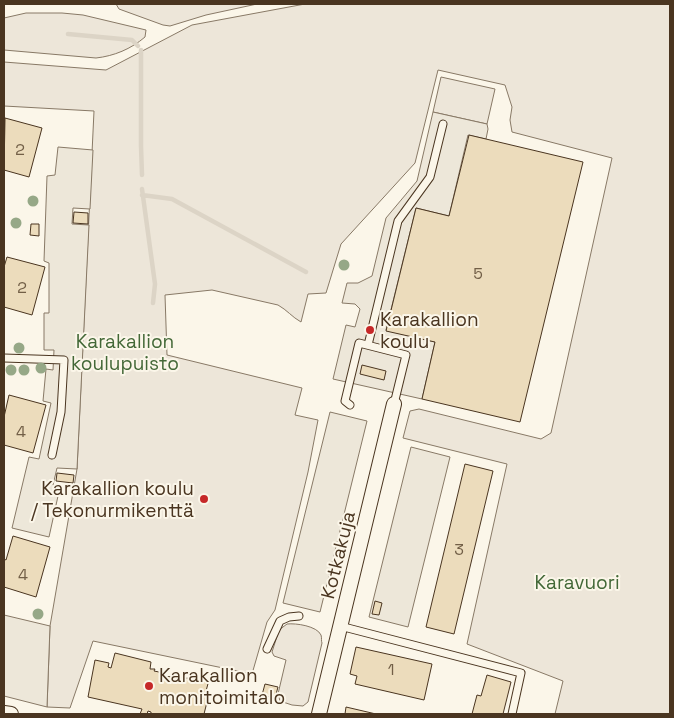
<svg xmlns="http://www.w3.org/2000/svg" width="674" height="718" viewBox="0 0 674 718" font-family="'Space Grotesk',sans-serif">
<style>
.green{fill:#ede6d9;stroke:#887966}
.parking{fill:#ede7d9;stroke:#887966}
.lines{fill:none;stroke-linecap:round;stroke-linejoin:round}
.stream{stroke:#dcd4c6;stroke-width:4.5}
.building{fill:#ecdcbc;stroke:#4a3520}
.service-casing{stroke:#4a3520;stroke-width:9}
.minor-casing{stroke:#4a3520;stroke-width:16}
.service{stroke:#fbf6e9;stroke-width:7}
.minor{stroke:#fbf6e9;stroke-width:14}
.tree{fill:#96a887}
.poi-dot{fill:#c62828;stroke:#fbf6e9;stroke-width:2}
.labels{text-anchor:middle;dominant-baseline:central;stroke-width:4;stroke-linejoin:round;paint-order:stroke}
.number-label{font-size:16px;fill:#725f47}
.poi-label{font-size:19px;fill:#4a3520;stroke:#fbf6e9;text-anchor:start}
.park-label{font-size:19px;fill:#436837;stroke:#fbf6e9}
.street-label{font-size:19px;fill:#4a3520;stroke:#fbf6e9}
</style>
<rect width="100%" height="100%" fill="#fbf6e9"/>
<!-- green -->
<path class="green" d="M116 4H257L206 15 170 26 163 25 119 9Z
M305 4H670V714H555L563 681 467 644 507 464 403 438 410 411 419 409 541 439 551 433 612 158 512 132 510 120 512 107 505 85 438 70 415 163 341 244 326 293 308 294 301 322C292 317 287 310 278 305L212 290 165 295 167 355 302 388 295 415 318 420 308 472 275 610 267 622 252 674 93 641 70 708 47 707 50 626 77 469 94 111 4 106V62L106 70 192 25Z
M26 13H62L83 15 146 30 145 37C131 49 114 56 96 58L4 50V18Z
M441 77 495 89 487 124 433 112Z
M287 624C296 623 317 626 321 635 322 638 321 641 322 643L308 702 303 706 292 705 280 701 278 694 286 660 274 656 272 652 279 630Z"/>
<!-- parking -->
<path class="parking" d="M433 112 487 124 488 129 486 139 468 135 449 216 416 208 386 330 435 342 422 399 333 379 346 325 355 327 360 309 355 304 342 303 347 283H358L372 276 386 218 417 181Z
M58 147 93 150 90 209 73 208 72 224 89 225 77 469 57 468 53 485 60 487 49 537 12 528 29 457 39 459 51 403 43 401 46 369 53 370 54 350H44V313H49V263L44 261 47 176 55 175Z
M330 412 367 421 320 612 283 603Z
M411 447 450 457 408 627 369 617Z
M4 615 50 626 47 707 4 696Z"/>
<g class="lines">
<!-- stream -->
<path class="stream" d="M68 34 132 40 138 46
M141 50V146L142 175
M142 189 155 284 153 303
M142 195 172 199 306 272"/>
</g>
<!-- building -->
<path class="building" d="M5 118 42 128 29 177 4 170Z
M469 135 583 162 520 422 422 399 435 342 386 331 416 208 449 216Z
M74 212 88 213V224L73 223Z
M31 224H39V236L30 235Z
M7 257 45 267 32 315 4 307V267Z
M362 365 386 371 384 380 360 374Z
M9 395 46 405 33 453 4 445V417Z
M465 464 493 471 454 634 426 627Z
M57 473 74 475 73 483 56 481Z
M13 536 50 547 36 597 4 587V559L6 560Z
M375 601 382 603 379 615 372 614Z
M356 647 432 664 424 700 355 684 357 676 350 674Z
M115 653 151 662 150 669H155L154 671 159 672 161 676 209 680 206 691H209L206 702H207L204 714H151V712L148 711 147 714H140L142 709 88 697 95 660 109 663 108 667 111 668Z
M487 675 511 682 503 714H472L477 695 481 696Z
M265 684 278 687 275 698 262 695Z
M346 707 376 714H345Z"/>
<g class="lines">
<defs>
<path id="service" d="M368 345 398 221 430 177 443 124
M4 358 64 360 61 412 52 455
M350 405 345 401 359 343 406 355 394 404
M340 626 521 673 512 714
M267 649 280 621 289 617 299 616"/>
<path id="minor" d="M4 713 11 714
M319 714 394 404"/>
</defs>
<!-- service casing -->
<use href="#service" class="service-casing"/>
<!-- minor casing -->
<use href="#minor" class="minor-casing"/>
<!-- service -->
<use href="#service" class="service"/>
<!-- minor -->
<use href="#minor" class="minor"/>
</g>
<!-- trees -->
<g class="tree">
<circle cx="33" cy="201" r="5.5"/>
<circle cx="16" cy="223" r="5.5"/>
<circle cx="344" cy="265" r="5.5"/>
<circle cx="19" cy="348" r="5.5"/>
<circle cx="41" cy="368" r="5.5"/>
<circle cx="11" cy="370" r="5.5"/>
<circle cx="24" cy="370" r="5.5"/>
<circle cx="38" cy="614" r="5.5"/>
</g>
<!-- markers -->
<g class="poi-dot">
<circle cx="370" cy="330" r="5"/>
<circle cx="204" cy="499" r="5"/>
<circle cx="149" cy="686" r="5"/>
</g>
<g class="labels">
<!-- number labels -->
<g class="number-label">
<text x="20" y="149">2</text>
<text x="478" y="273">5</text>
<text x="22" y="287">2</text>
<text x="21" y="431">4</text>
<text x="459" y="549">3</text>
<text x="23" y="574">4</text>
<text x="391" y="669">1</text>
</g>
<!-- poi labels -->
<g class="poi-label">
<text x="380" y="319">Karakallion<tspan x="380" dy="22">koulu</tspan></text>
<text x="194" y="488" text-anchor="end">Karakallion koulu<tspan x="194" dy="22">/ Tekonurmikenttä</tspan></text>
<text x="159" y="675">Karakallion<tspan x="159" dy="22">monitoimitalo</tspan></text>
</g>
<!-- park labels -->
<g class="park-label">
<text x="125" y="341">Karakallion<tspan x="125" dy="22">koulupuisto</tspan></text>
<text x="577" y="582">Karavuori</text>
</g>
<!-- street labels -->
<g class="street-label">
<text transform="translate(338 555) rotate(-76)">Kotkakuja</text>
</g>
</g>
<!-- border -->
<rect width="674" height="718" fill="none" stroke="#4a3520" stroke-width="10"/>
</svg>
